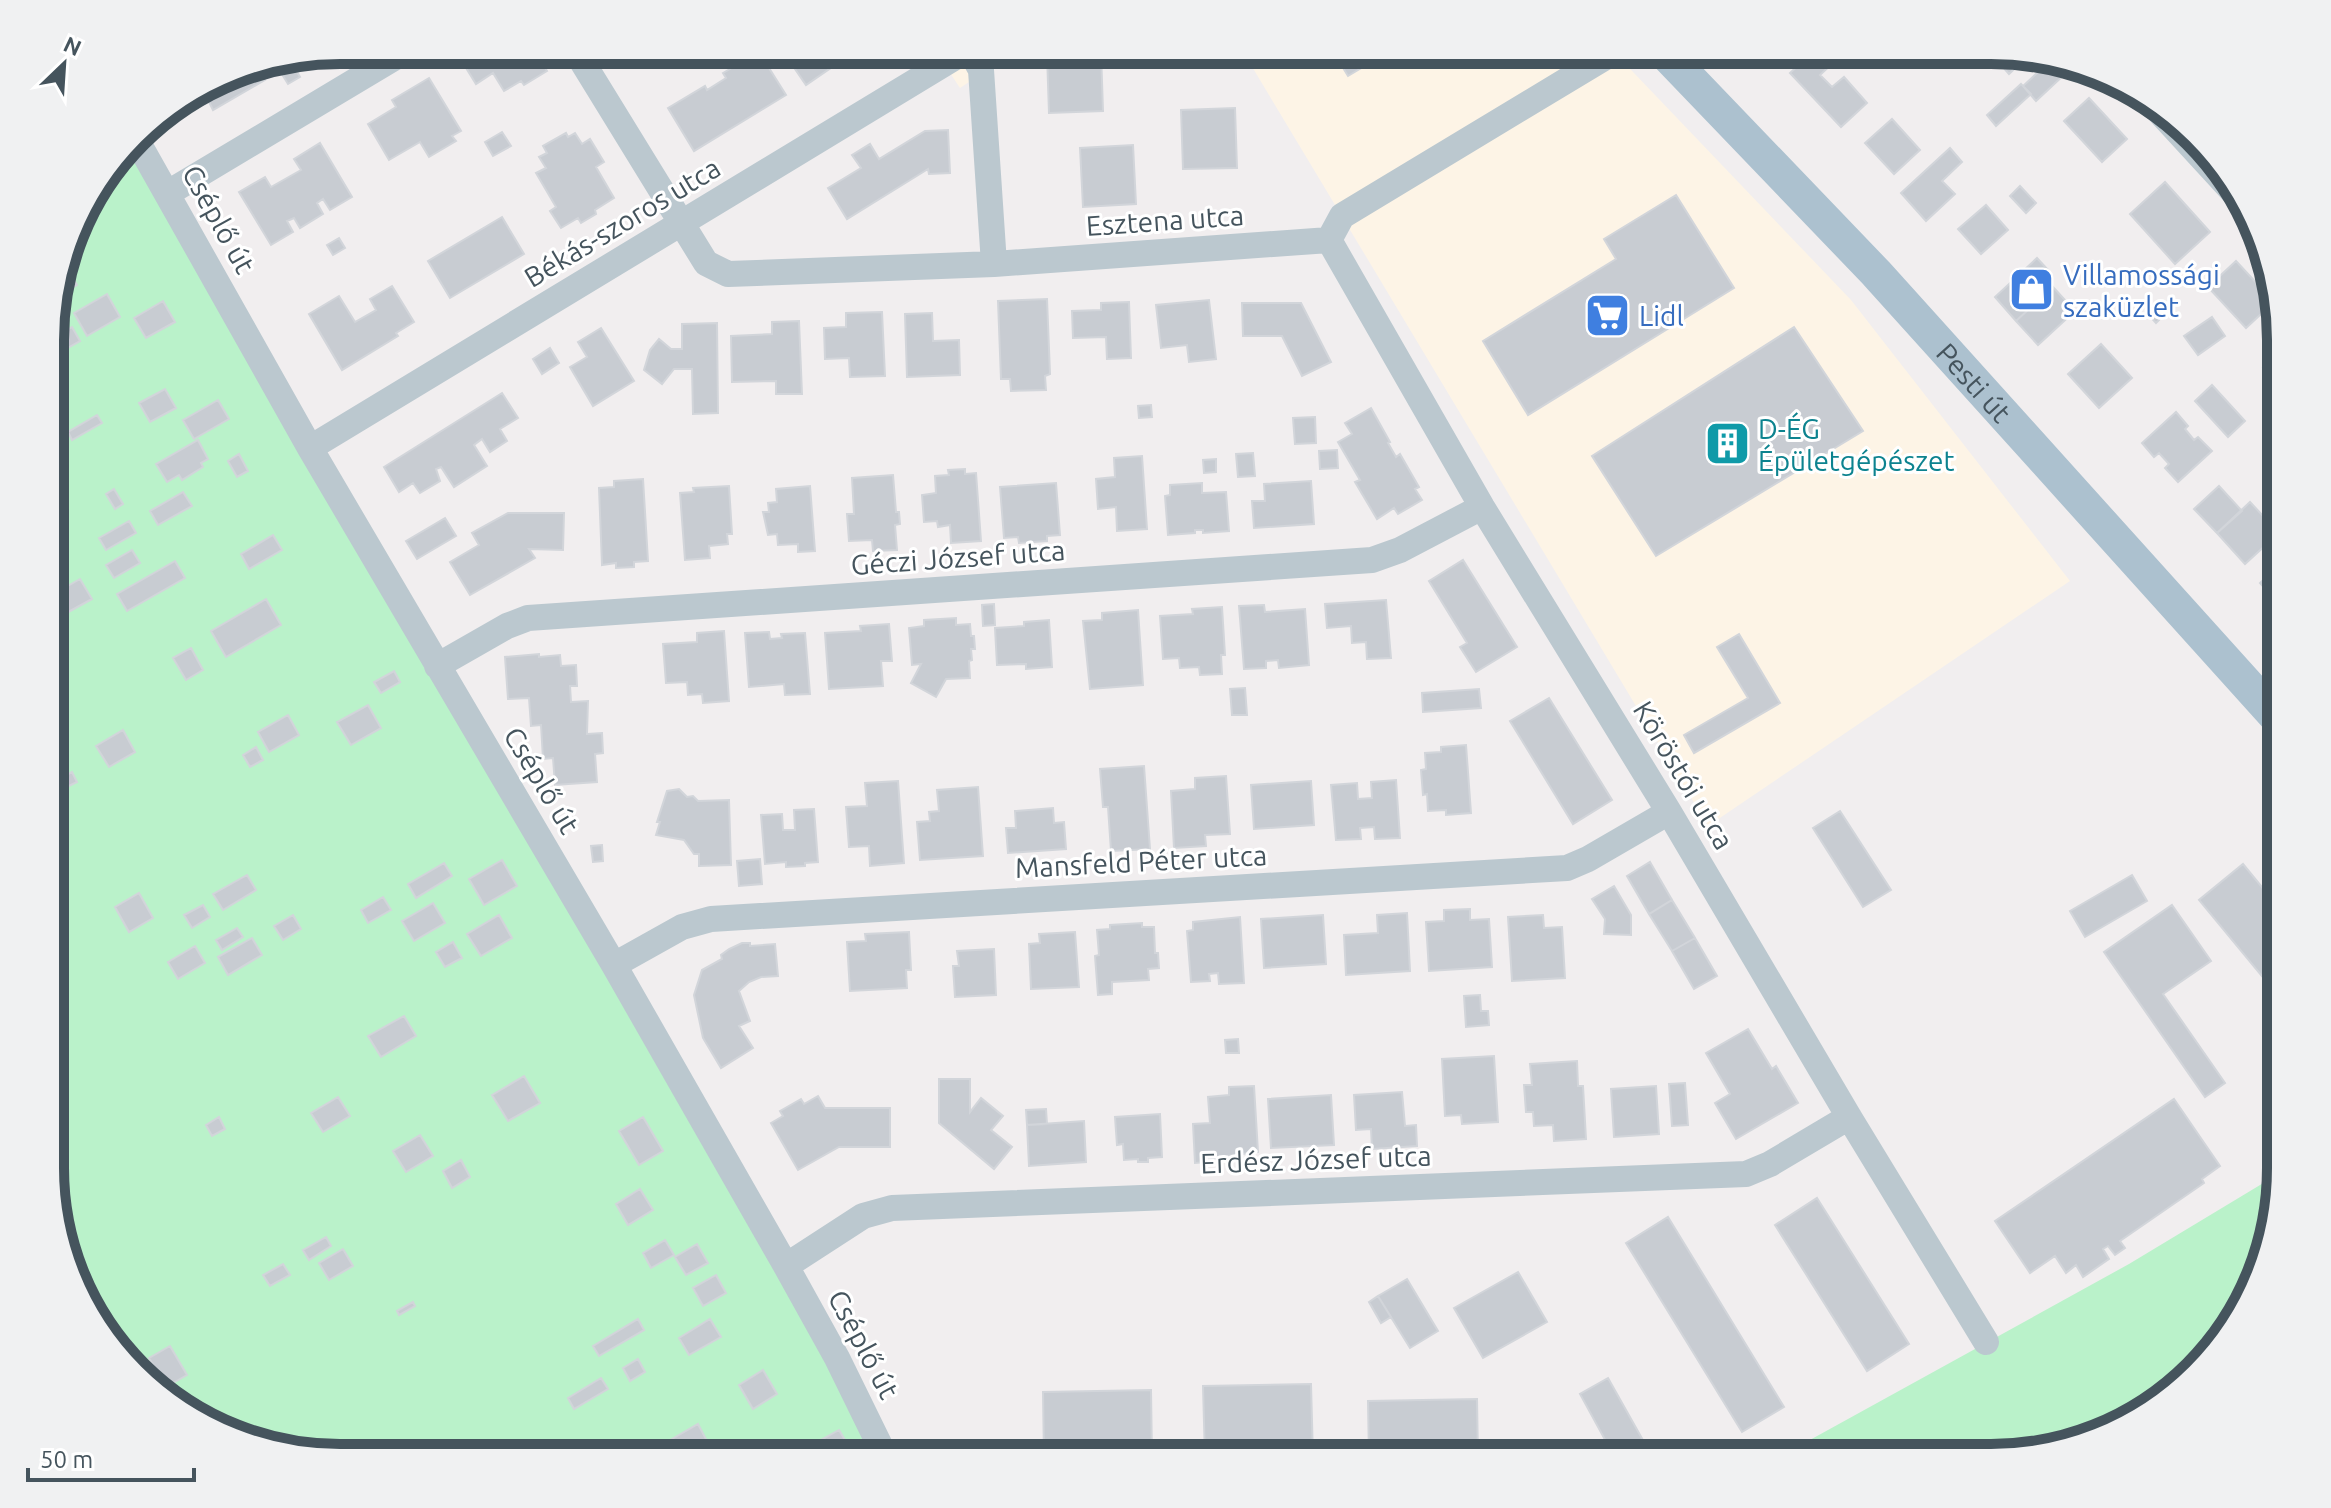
<svg xmlns="http://www.w3.org/2000/svg" width="2331" height="1508" viewBox="0 0 2331 1508" font-family="Ubuntu,sans-serif">
<style>
.commercial{fill:#fdf4e6}
.green{fill:#baf2ca}
.building{fill:#c8ccd2;stroke:#d2d5da;stroke-width:2}
.lines{fill:none;stroke-linecap:round;stroke-linejoin:round}
.minor{stroke:#bbc8cf;stroke-width:26}
.major{stroke:#acc1cf;stroke-width:34}
.labels{text-anchor:middle;dominant-baseline:central;stroke-width:6;stroke-linejoin:round;paint-order:stroke}
.street-label{font-size:28px;fill:#45545d;stroke:#fff}
.shop-label{font-size:28px;fill:#366cbe;stroke:#fff;text-anchor:start}
.culture-label{font-size:28px;fill:#0d838f;stroke:#fff;text-anchor:start}
.rim{fill:none;stroke:#45545d;stroke-width:10}
</style>
<rect width="100%" height="100%" fill="#f1eeef"/>
<!-- commercial -->
<path class="commercial" d="M935 50H1017L960 88Z
M1242 50H1612L1851 300 2070 581 1708 826Z"/>
<!-- green -->
<path class="green" d="M136 139 889 1458H340L247 1443 179 1409 89 1313 52 1205V303L80 211Z
M2280 1173V1187L2232 1329 2136 1419 2010 1457H1779L2129 1264Z"/>
<!-- building -->
<path class="building" d="M455 50H534L547 71 524 85 521 81 504 91 493 73 476 84Z
M658 50H676L663 58Z
M782 50H857L806 85Z
M1147 50H1202V55L1148 58Z
M1332 50H1376L1380 57 1348 76Z
M1815 50H1822L1833 63 1820 75 1832 87 1844 77 1867 103 1841 127 1790 73Z
M1988 50H1991L2028 56 2009 74Z
M759 52 786 95 694 151 668 108 705 86 707 90 726 78 723 73Z
M1101 52 1103 111 1049 113 1047 54Z
M290 60 300 77 288 84 275 63Z
M2051 60 2065 74 2036 101 2023 86Z
M257 66 265 80 213 110 209 102 195 98 187 103 185 99 229 72Z
M429 78 461 131 452 136 456 141 429 157 420 142 389 160 368 124 396 107 392 100Z
M2021 84 2031 94 1996 126 1987 115Z
M2089 98 2127 139 2102 162 2064 121Z
M1235 108 1237 168 1183 169 1181 110Z
M1892 119 1920 150 1894 174 1865 143Z
M948 130 950 173 929 174 928 169 847 219 828 188 861 168 852 155 870 144 879 159 925 131Z
M502 132 511 146 493 156 485 142Z
M566 133 568 137 575 133 582 144 590 139 604 162 596 167 614 198 595 210 596 214 581 223 578 218 561 228 550 211 556 207 536 173 546 168 539 157 547 153 543 146Z
M320 143 352 197 330 210 323 199 317 203 323 214 300 228 294 218 287 221 293 232 271 245 239 192 265 177 271 187 301 170 294 159Z
M1133 145 1136 204 1083 207 1080 148Z
M1950 148 1962 162 1942 181 1955 194 1926 221 1901 193Z
M2165 182 2210 232 2175 264 2130 214Z
M2020 186 2036 203 2026 213 2010 196Z
M1676 195 1734 288 1528 415 1483 341 1616 259 1604 239Z
M1986 205 2008 230 1981 254 1958 229Z
M502 217 524 254 450 298 428 261Z
M339 238 345 248 333 255 327 245Z
M2037 258 2049 271 2043 277 2053 287 2016 321 1995 297Z
M2236 261 2274 302 2246 328 2208 287Z
M71 275 77 285 58 296 56 292 59 282Z
M392 286 414 322 396 333 398 336 342 370 309 314 339 296 355 322 376 310 370 299Z
M2053 287 2075 311 2038 345 2016 321Z
M107 294 120 317 87 336 74 313Z
M1047 299 1050 374 1045 376 1046 390 1011 391 1010 379H1001L998 301Z
M1209 300 1216 359 1189 362 1187 345 1161 348 1156 305Z
M163 301 175 322 146 338 134 318Z
M2159 301 2168 311 2156 323 2147 313Z
M1129 302 1131 358 1107 359 1106 337 1073 338 1072 311 1101 310V303Z
M1242 303H1301L1331 362 1302 376 1282 336H1243Z
M882 312 885 376 850 377 849 358 825 359 824 328 846 327V313Z
M932 313 933 341 959 340 960 375 907 377 905 314Z
M2212 317 2225 336 2198 355 2184 336Z
M799 321 802 394H776V381L732 382 731 336 772 334V322Z
M717 323 718 413 693 414 692 369H674L662 384 644 370 650 350 659 339 671 349H682V324Z
M72 327 80 341 55 355 52 338Z
M1794 327 1863 431 1656 556 1592 456Z
M601 328 634 381 593 406 570 367 587 357 578 342Z
M2101 344 2132 378 2099 408 2068 374Z
M550 348 559 363 542 374 533 359Z
M2280 353V390L2263 368Z
M2212 385 2245 421 2228 437 2195 401Z
M165 389 176 408 150 422 139 403Z
M502 393 518 418 500 429 507 441 490 452 482 439 474 445 487 466 454 487 441 467 436 469 440 481 420 493 413 483 399 492 384 467Z
M218 400 229 419 194 439 183 420Z
M1151 405 1152 417 1139 418 1138 406Z
M1371 408 1390 442 1388 443 1396 457 1400 454 1419 487 1415 489 1422 500 1398 514 1394 508 1377 519 1355 482 1360 480 1338 442 1352 434 1345 423Z
M2176 412 2188 426 2185 429 2194 440 2198 437 2212 451 2178 482 2165 468 2169 464 2159 453 2154 457 2142 443Z
M97 415 102 423 72 440 68 432Z
M1315 417 1316 443 1295 444 1293 418Z
M198 440 208 459 201 463 203 467 182 480 179 475 167 482 156 464Z
M1337 450 1338 468 1320 469 1319 451Z
M1253 453 1255 476 1238 477 1236 454Z
M239 454 248 471 237 477 228 461Z
M1142 456 1147 529 1117 531 1116 507 1098 509 1096 479 1115 477 1114 458Z
M1216 459V472L1204 473 1203 460Z
M965 469V474L976 473 981 541 951 543 950 525 938 527 937 521 924 522 922 495 936 493 935 476 949 475 948 470Z
M893 475 896 512H899L900 524 895 525 897 550 873 551 872 540 849 541 847 514H854L852 478Z
M643 479 648 561 634 562V567L616 568V563L602 565 599 488 614 487V481Z
M1311 481 1314 524 1254 528 1252 501H1265L1264 484Z
M1056 483 1060 535 1047 536V541L1019 543 1018 537 1004 538 1000 487Z
M1202 483V493L1226 492 1229 531 1203 533V530H1195V533L1168 535 1165 496 1170 495V485Z
M729 486 732 534H727L728 544 709 546 710 558 685 560 680 493 694 492 693 488Z
M810 486 815 551 798 552V544L778 545 777 534 768 535 763 512H769L768 503 777 502 776 489Z
M2219 486 2242 511 2217 533 2194 509Z
M114 489 123 504 115 509 106 494Z
M183 492 192 506 158 525 150 511Z
M2250 502 2279 533 2245 564 2217 533Z
M508 513H564L563 550 529 549 535 558 470 595 450 562 479 545 472 533Z
M445 518 456 536 417 559 406 541Z
M129 521 136 533 106 550 99 538Z
M273 535 282 550 249 569 241 554Z
M132 550 140 563 114 578 106 565Z
M1463 560 1517 647 1476 672 1460 647 1467 643 1429 581Z
M175 561 185 578 127 611 117 594Z
M2280 564V605L2260 583Z
M80 579 92 599 52 621V595Z
M266 599 281 625 226 657 211 631Z
M1386 600 1391 658 1367 659 1366 642 1352 643 1351 626 1327 628 1325 604Z
M994 604 995 625 983 626 982 605Z
M1264 605 1265 612 1305 609 1309 665 1279 668 1278 660 1266 661V668L1244 669 1239 606Z
M1222 607 1225 655H1221L1222 674 1200 675 1199 667 1180 668 1179 658 1163 659 1160 616 1193 614 1192 609Z
M1138 610 1143 685 1090 689 1083 621 1102 620V613Z
M956 618V625L970 624 971 636H974L975 649H971L972 660 969 661 970 678 946 679 936 697 911 683 921 664 912 665 909 628 924 626V620Z
M1049 620 1052 667 1026 669V664L997 665 995 628 1024 626V622Z
M889 624 892 661H881L883 686 829 689 825 633 861 631 860 626Z
M724 631 729 701 703 703 702 694 688 695 687 682 666 683 663 644 697 642V633Z
M769 632 770 639 782 638 781 634 805 633 810 694 785 695 784 684 749 687 745 633Z
M1739 634 1780 703 1694 753 1684 735 1748 698 1717 647Z
M191 648 203 670 186 680 173 658Z
M539 654V657L560 655 561 666 576 665 577 686H570L571 702 588 701 587 734 602 733 603 753 595 754 597 782 555 785 553 758 543 759 541 725 531 726 529 698 508 699 505 657Z
M394 671 400 682 381 693 374 682Z
M1245 688 1247 715H1232L1230 689Z
M1479 689 1481 708 1423 712 1422 693Z
M1549 698 1612 800 1573 824 1510 721Z
M368 705 381 728 351 745 337 722Z
M288 715 299 735 269 752 258 732Z
M123 730 135 752 109 767 96 746Z
M1466 745 1471 813 1446 815V810L1428 811 1427 794 1423 795 1421 770 1426 769 1425 753 1441 752V747Z
M256 747 263 760 250 767 243 755Z
M1144 766 1150 849 1111 851 1108 807H1103L1100 769Z
M72 772 77 782 65 788 60 779Z
M1226 776 1230 834 1205 835 1206 846 1174 848 1171 791 1195 789V778Z
M1396 780 1400 838 1375 839 1374 827 1360 828 1361 839 1336 840 1331 785 1357 783 1358 799 1372 798 1371 782Z
M898 781 904 863 870 866 869 846 849 847 846 807 867 806 865 783Z
M1311 781 1314 825 1254 829 1251 785Z
M978 787 983 856 920 860 917 822 930 821 929 812 939 811 937 790Z
M679 789 687 797 693 796 698 801 729 800 731 865 699 866V854H694L684 840 656 835 660 822H657L667 791Z
M1053 808 1054 823 1064 822 1066 849 1008 853 1006 828H1016L1015 811Z
M814 809 818 862 805 863V866L786 867V862L765 864 761 815 782 814 783 830H795L794 810Z
M1840 811 1891 890 1863 907 1813 828Z
M602 845 603 861 593 862 591 846Z
M760 859 762 884 739 886 737 861Z
M502 860 517 886 484 905 469 879Z
M1650 862 1672 900 1649 914 1627 876Z
M444 863 452 876 416 898 408 884Z
M2243 864 2280 909V998L2199 900Z
M247 875 256 890 223 910 213 894Z
M2132 875 2147 901 2085 937 2070 911Z
M1614 886 1631 915V935L1604 934 1605 919 1592 899Z
M139 893 153 918 129 932 115 907Z
M383 897 391 910 368 923 361 910Z
M1672 900 1695 938 1672 951 1649 914Z
M433 903 445 923 414 941 402 921Z
M203 905 210 917 192 928 184 915Z
M2172 905 2211 961 2163 994 2225 1083 2205 1097 2104 952Z
M1470 909V920L1489 919 1492 967 1429 971 1426 922 1444 921V910Z
M1407 913 1410 971 1346 975 1344 935 1378 933 1377 915Z
M293 915 301 929 283 940 274 926Z
M499 915 512 938 481 956 467 934Z
M1323 915 1326 964 1264 968 1261 919Z
M1543 915 1544 928 1562 927 1565 978 1512 981 1508 917Z
M1240 917 1244 983 1219 984 1218 973 1209 974 1210 981 1191 982 1187 931 1193 930V922Z
M1142 923V927H1154L1155 953H1158L1159 968 1148 969 1149 980 1112 982V994L1098 995 1095 956 1099 955 1097 930 1110 929V925Z
M237 928 243 937 222 950 216 940Z
M909 932 911 970H906L907 988 850 991 847 942 866 941 865 934Z
M1075 932 1079 987 1031 989 1029 944 1040 943 1039 934Z
M252 938 262 955 228 975 218 957Z
M1695 938 1717 976 1694 989 1672 951Z
M453 942 462 958 445 967 436 952Z
M742 943H750V946L775 944 778 976 761 977 749 982 739 991 750 1021 739 1026 753 1048 721 1068 703 1038 694 995 702 970 722 959 721 955 729 949Z
M195 946 205 963 178 979 168 962Z
M994 949 996 995 955 997 953 966H959L957 951Z
M1480 995 1481 1011H1488L1489 1025 1466 1027 1464 996Z
M404 1016 416 1036 381 1057 368 1036Z
M1748 1029 1772 1069 1776 1066 1798 1103 1736 1139 1715 1103 1730 1094 1706 1053Z
M1238 1039 1239 1053H1226L1225 1040Z
M1494 1056 1498 1122 1462 1124 1461 1115 1445 1116 1442 1059Z
M1577 1061 1578 1086H1583L1586 1139 1554 1141 1553 1125 1534 1126 1533 1112H1526L1524 1085H1532L1530 1064Z
M524 1076 540 1103 508 1121 492 1095Z
M939 1079H970V1112L981 1098 1003 1116 991 1130 1012 1147 994 1169 939 1123Z
M1685 1083 1688 1125 1672 1126 1669 1084Z
M1254 1086 1258 1152 1220 1157V1161L1195 1163 1193 1124 1210 1123 1208 1097 1229 1095V1087Z
M1656 1086 1659 1134 1614 1137 1611 1089Z
M1402 1092 1405 1126 1416 1125 1417 1146 1372 1149 1371 1129 1356 1130 1354 1095Z
M1331 1095 1334 1145 1271 1148 1268 1099Z
M818 1096 825 1108H890V1147H839L798 1170 771 1123 783 1116 780 1111 801 1099 804 1104Z
M338 1097 350 1116 323 1132 311 1113Z
M2174 1099 2220 1166 2202 1179 2204 1183 2120 1241 2125 1248 2115 1255 2108 1246 2103 1249 2109 1259 2083 1277 2076 1265 2066 1273 2055 1256 2030 1273 1995 1221Z
M1046 1109 1047 1124 1027 1125 1026 1110Z
M1160 1114 1162 1157 1148 1158V1162H1138V1159L1124 1160 1123 1144 1117 1145 1115 1117Z
M219 1117 225 1129 212 1136 206 1125Z
M643 1117 663 1151 639 1165 619 1131Z
M1084 1121 1086 1162 1029 1166 1027 1125Z
M420 1135 433 1156 406 1172 393 1151Z
M461 1160 470 1177 452 1188 443 1171Z
M640 1189 653 1210 628 1225 616 1204Z
M1817 1198 1909 1344 1867 1371 1775 1225Z
M1668 1217 1784 1407 1742 1432 1626 1243Z
M326 1237 331 1246 309 1260 303 1250Z
M665 1240 674 1255 651 1268 643 1253Z
M697 1244 708 1263 686 1275 675 1257Z
M343 1249 353 1266 329 1280 319 1263Z
M283 1264 290 1275 270 1286 263 1275Z
M1518 1272 1547 1322 1483 1358 1454 1308Z
M716 1275 726 1293 703 1306 693 1288Z
M1407 1279 1438 1331 1410 1348 1378 1296Z
M1378 1296 1391 1317 1381 1323 1369 1302Z
M413 1302 415 1306 399 1315 397 1311Z
M638 1319 644 1330 599 1356 593 1346Z
M710 1319 721 1337 689 1355 679 1338Z
M170 1346 187 1375 166 1387 149 1358Z
M638 1359 645 1372 630 1381 623 1368Z
M763 1370 777 1394 753 1409 739 1385Z
M601 1378 608 1389 574 1409 568 1398Z
M1608 1378 1653 1458H1615L1580 1394Z
M1311 1384 1313 1458H1205L1203 1386Z
M1151 1390 1152 1458H1044L1043 1392Z
M1477 1399 1478 1458H1369L1368 1401Z
M698 1424 707 1441 682 1455 672 1439Z
M839 1430 845 1440 827 1451 821 1440Z"/>
<g class="lines">
<!-- minor -->
<path class="minor" d="M575 50 706 263 728 274 994 264 1329 240
M970 50 981 70 994 264
M2143 94 2246 206
M136 139 310 448 614 965 786 1266 837 1358 886 1458
M168 193 407 50
M1329 240 1482 507 1669 812 1849 1117 1986 1342
M1329 240 1342 216 1617 50
M310 448 967 50
M437 666 507 626 528 618 1372 560 1400 550 1482 507
M614 965 682 927 711 919 1567 868 1588 859 1669 812
M786 1266 863 1216 892 1208 1746 1174 1770 1164 1849 1117"/>
<!-- major -->
<path class="major" id="s1" d="M1662 50 1876 273 2280 721"/>
</g>
<!-- icons -->
<defs>
<symbol id="shop-square" viewBox="-11 -11 22 22"><rect x="-9" y="-9" width="18" height="18" rx="4" fill="#3f7fe0" stroke="#fff"/><path d="M-5-2.5h2.3a2.7 3.5 0 0 1 5.4 0H5L5.5 6h-11ZM-1.5-2.5h3a1.5 2.3 0 0 0-3 0Z" fill="#fff"/></symbol>
<symbol id="supermarket-square" viewBox="-11 -11 22 22"><rect x="-9" y="-9" width="18" height="18" rx="4" fill="#3f7fe0" stroke="#fff"/><path d="M-6-5.5h2.5l.6 2H6L4.5 2H-2.5L-4.4-4H-6ZM-1.5 3.2a1.3 1.3 0 1 0 .1 0ZM3 3.2a1.3 1.3 0 1 0 .1 0Z" fill="#fff"/></symbol>
<symbol id="building-square" viewBox="-11 -11 22 22"><rect x="-9" y="-9" width="18" height="18" rx="4" fill="#0f9aa8" stroke="#fff"/><path d="M-4-6H4V6H1V3H-1V6H-4ZM-2.5-4.3h1.7v1.8h-1.7ZM.8-4.3h1.7v1.8H.8ZM-2.5-1h1.7V.8h-1.7ZM.8-1h1.7V.8H.8Z" fill="#fff"/></symbol>
</defs>
<g fill-rule="evenodd">
<use href="#shop-square" x="2006" y="264" width="51" height="51"/>
<use href="#supermarket-square" x="1582" y="290" width="51" height="51"/>
<use href="#building-square" x="1702" y="418" width="51" height="51"/>
</g>
<g class="labels">
<!-- street labels -->
<g class="street-label">
<text transform="translate(219 219) rotate(61)">Cséplő út</text>
<text transform="translate(1165 220) rotate(-4)">Esztena utca</text>
<text transform="translate(622 222) rotate(-31)">Békás-szoros utca</text>
<text stroke="none"><textPath href="#s1" startOffset="456">Pesti út</textPath></text>
<text transform="translate(958 557) rotate(-4)">Géczi József utca</text>
<text transform="translate(1684 775) rotate(59)">Köröstói utca</text>
<text transform="translate(542 780) rotate(59)">Cséplő út</text>
<text transform="translate(1141 861) rotate(-3)">Mansfeld Péter utca</text>
<text transform="translate(1316 1159) rotate(-2)">Erdész József utca</text>
<text transform="translate(864 1344) rotate(62)">Cséplő út</text>
</g>
<!-- shop labels -->
<g class="shop-label">
<text x="2063" y="274">Villamossági<tspan x="2063" dy="32">szaküzlet</tspan></text>
<text x="1639" y="315">Lidl</text>
</g>
<!-- culture labels -->
<g class="culture-label">
<text x="1758" y="428">D-ÉG<tspan x="1758" dy="32">Épületgépészet</tspan></text>
</g>
</g>
<!-- crop -->
<path d="M0 0H2331V1508H0ZM340 64H1991A276 276 0 0 1 2267 340V1168A276 276 0 0 1 1991 1444H340A276 276 0 0 1 64 1168V340A276 276 0 0 1 340 64Z" fill="#f0f1f2" fill-rule="evenodd"/>
<path class="rim" d="M340 64H1991A276 276 0 0 1 2267 340V1168A276 276 0 0 1 1991 1444H340A276 276 0 0 1 64 1168V340A276 276 0 0 1 340 64Z"/>
<!-- north arrow -->
<g transform="translate(64 64) rotate(25)" stroke="#ffffff" stroke-width="6" paint-order="stroke">
<path d="M0-6L14 30L0 20L-14 30Z" fill="#45545d"/>
<text y="-12" font-size="22" font-weight="bold" text-anchor="middle" fill="#45545d">N</text>
</g>
<!-- scale -->
<path d="M28 1468v12h166v-12" fill="none" stroke="#45545d" stroke-width="4"/>
<text x="40" y="1468" font-size="24" fill="#45545d" stroke="#ffffff" stroke-width="6" paint-order="stroke">50 m</text>
</svg>
